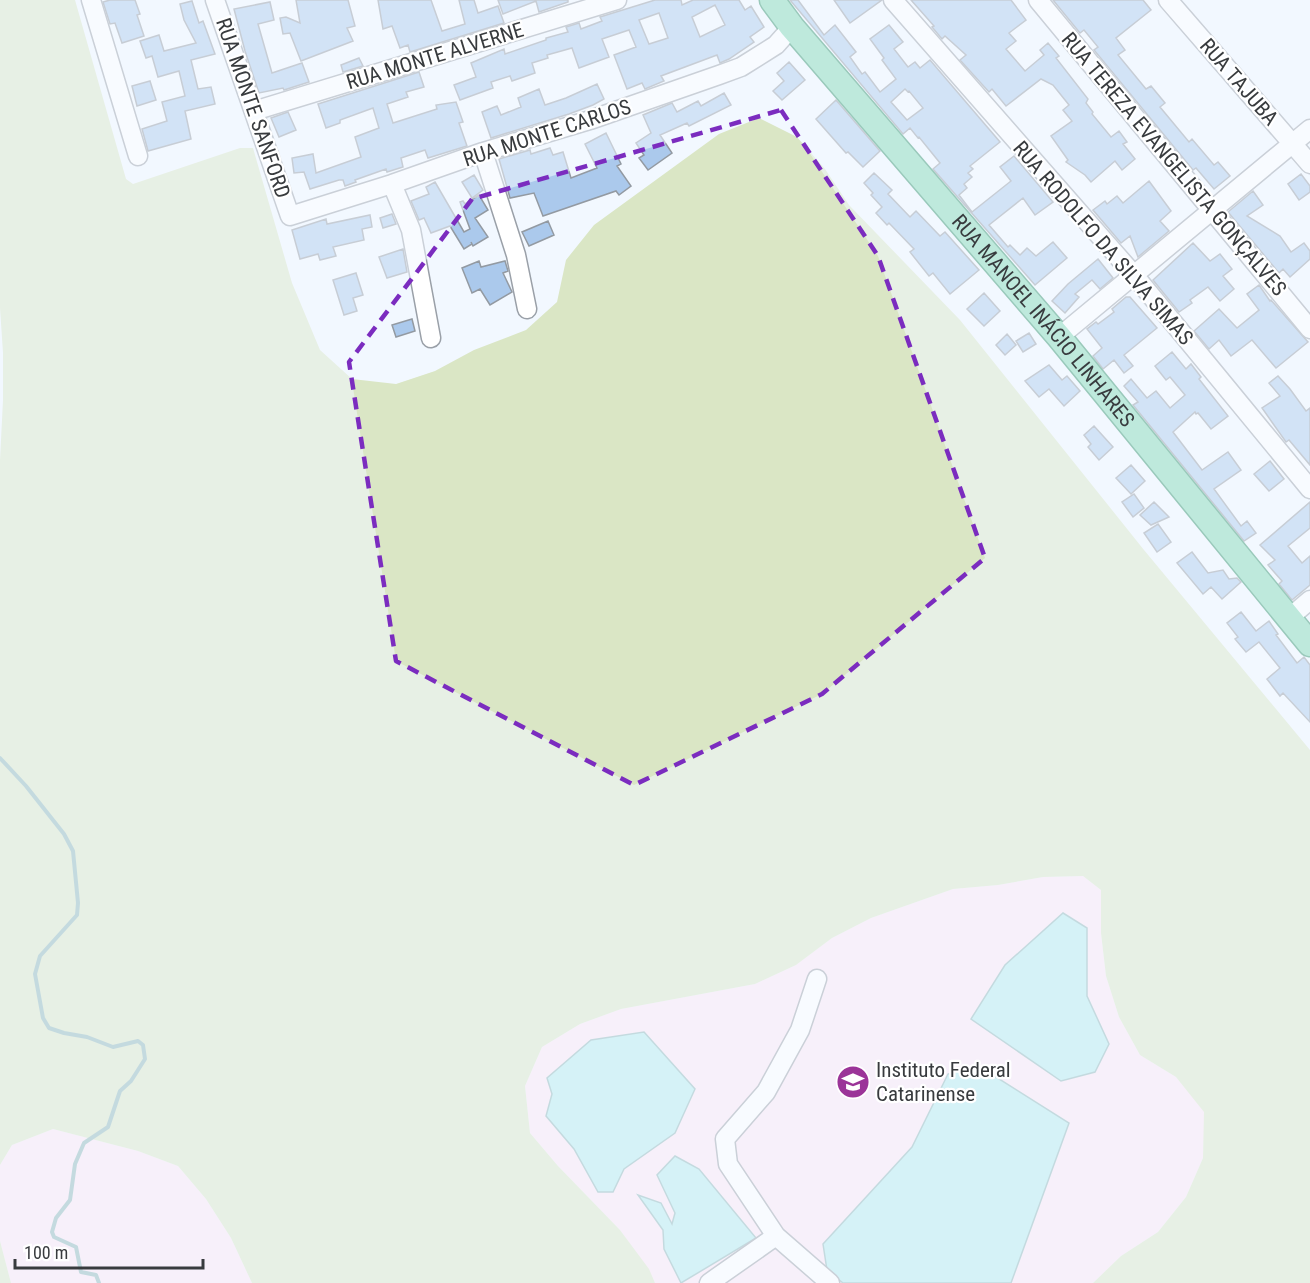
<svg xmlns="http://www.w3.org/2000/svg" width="1310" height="1283" viewBox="0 0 1310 1283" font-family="'Roboto Condensed',sans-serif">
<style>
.education{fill:#fde6f3}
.green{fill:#dae6c5}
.water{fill:#b1ecee;stroke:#8db7b9;stroke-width:1.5}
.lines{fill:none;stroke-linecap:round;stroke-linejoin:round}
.stream{stroke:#8db7b9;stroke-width:4}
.building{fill:#abc9ec;stroke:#939aa2;stroke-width:1.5;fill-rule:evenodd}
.minor-casing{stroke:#9aa0a8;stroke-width:21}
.major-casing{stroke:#2f9068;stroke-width:27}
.minor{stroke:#fff;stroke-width:18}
.major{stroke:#7fd8b2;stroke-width:24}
.marked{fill:none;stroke:#7b2cbf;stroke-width:4.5;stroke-dasharray:12 8;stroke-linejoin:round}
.labels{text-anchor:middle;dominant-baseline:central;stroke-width:4.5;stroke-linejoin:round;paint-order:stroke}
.street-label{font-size:21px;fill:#383b3e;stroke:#fff}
.poi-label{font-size:21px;fill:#383b3e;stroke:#fff;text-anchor:start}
</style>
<rect width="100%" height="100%" fill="#f2f8ff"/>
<!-- education -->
<path class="education" d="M1083 876 1101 890V933L1106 976 1119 1017 1140 1055 1176 1077 1205 1112 1203 1158 1186 1197 1158 1232 1121 1256 1093 1283H655L648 1269 620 1230 558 1166 530 1133 525 1086 542 1047 580 1024 621 1009 755 984 796 965 832 938 871 918 953 889 998 885 1043 877Z
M53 1129 138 1151 178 1166 206 1199 231 1238 252 1283H11L0 1241V1165L12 1145Z"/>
<!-- green -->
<path class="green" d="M0 0H75L126 179 133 184 240 148H253L292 283 320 350 352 379 396 384 435 371 474 350 526 330 557 302 566 260 594 225 719 134 759 118 797 137 825 169 849 205 960 320 1144 550 1310 750V1283H1093L1121 1256 1158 1232 1186 1197 1203 1158 1204 1112 1176 1077 1140 1055 1119 1017 1106 976 1101 933V890L1083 876 1043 877 998 885 953 889 871 918 832 938 796 965 755 984 621 1009 580 1024 542 1047 525 1086 530 1133 558 1166 620 1230 649 1269 655 1283H252L231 1238 206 1199 178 1166 138 1151 53 1129 12 1145 0 1165V460L3 400V353L0 308Z
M0 1241 11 1283H0Z"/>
<!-- water -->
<path class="water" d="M1063 913 1087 928V996L1109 1044 1095 1072 1061 1081 971 1019 1005 965Z
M644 1032 695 1089 675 1133 624 1169 613 1192H598L574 1149 546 1116 552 1094 547 1078 591 1040Z
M977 1065 1069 1123 1011 1283H843L827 1270 823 1244 912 1147 948 1074Z
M675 1156 699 1169 756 1238 681 1283 664 1249 663 1230 638 1195 661 1203 672 1224 675 1213 657 1175Z"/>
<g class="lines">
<!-- stream -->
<path class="stream" d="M0 758 26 786 64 834 73 851 78 903 77 915 40 956 35 974 43 1018 49 1028 64 1033 87 1037 113 1047 138 1041 143 1045 145 1059 131 1081 120 1091 108 1127 84 1143 75 1164 70 1200 56 1218 52 1232 54 1237 76 1247 81 1272 96 1275 99 1283"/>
</g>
<!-- building -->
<path class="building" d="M110 0H135L140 14 137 15 144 36 122 43 115 23 110 24 103 2Z
M296 0H348L355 26 347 28 353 41 301 61 290 33 283 34 280 18 286 17 300 23Z
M378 0H431L442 31 465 24 459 0H474L478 13 498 6 504 23 410 52 408 45 400 48 392 26 383 29Z
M498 0H568V2L539 12 536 1 503 14Z
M655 0H681L682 5 693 0H739L745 10 751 6 764 27 750 37 754 42 729 59 720 63 717 55 661 76 664 81 645 89 642 83 627 89 614 55 636 47 629 30 602 39 609 57 579 68 572 48 547 55 548 58 532 63 535 73 512 81 510 76 491 82 493 88 460 100 454 85 476 77 471 63 504 49 505 54 546 40V38L568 32 566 27 579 23 581 29 602 21 600 17ZM715 5 725 25 700 37 692 17ZM659 13 668 38 649 44 639 20Z
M790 0H798L824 35 835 25 856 52 850 57 862 74 865 72 880 92 896 79 882 60 884 58 870 39 889 25 903 42 894 49 908 67 915 62 920 68 930 60 1000 142 970 166 973 169 968 173 972 177 964 184 967 188 959 195 972 212 1011 181 1000 167 1014 156 1053 202 1035 215 1023 198 989 225 1008 247 1010 245 1020 255 1027 248 1036 256 1053 242 1067 258 1035 285 933 169 940 163 919 137 918 138 910 128 903 134ZM905 89 908 92 909 91 923 108 907 120 891 102Z
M834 0H882L850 23Z
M911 0H1011L1026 20 1009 33 1016 41 1006 49 1025 71 1044 55 1040 50 1048 43 1059 56 1056 58 1088 99 1086 103 1093 112 1092 114 1111 137 1119 131 1127 142 1123 144 1135 159 1122 170 1115 161 1091 182 1085 175 1066 162 1068 160 1051 136 1072 121 1063 110 1069 105 1053 85 1041 79 1006 106 992 89 989 92 960 60 966 55 945 36 942 39 932 27 934 26Z
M1053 0H1143L1151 10 1116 38 1125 50 1118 55 1146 89 1151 86 1165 103 1160 107 1189 142 1192 139 1214 165 1218 162 1230 176 1214 189 1196 168 1193 170 1094 50 1098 47 1084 30 1080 33Z
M192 1 199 23 203 21 215 54 191 60 198 89 211 87 215 104 185 111 191 139 148 151 142 129 167 121 162 102 185 96 179 71 158 77 152 56 146 58 140 41 159 35 164 51 196 43 184 20 180 4Z
M270 2 274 20 258 24 272 73 302 63 309 82 284 90 283 88 259 93 245 51 234 9Z
M359 58 363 66 343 72 341 65Z
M789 62 805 80 782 100 773 91 784 81 777 73Z
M419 72 424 87 406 92 408 97 387 104 393 123 437 109 436 105 456 102 463 122 459 123 467 146 428 158 425 150 401 158 403 167 387 172 386 169 355 180 356 182 345 186 343 180H339L310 189 304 172 294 173 292 158 313 154 316 173 361 157 355 137 379 128 373 108 340 120V123L326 128 318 104Z
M150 81 156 100 137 106 132 86Z
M597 84 604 99 593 105 569 114 491 138 482 112 497 106 501 115 521 107 518 98 539 89 545 105 566 98Z
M724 93 731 105 689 126 687 123 660 135 672 153 648 170 639 158 644 155 636 143 651 133 643 115 672 103 677 112 698 101 701 106Z
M836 100 880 151 863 167 848 152 846 153 816 119Z
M288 112 296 130 279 137 271 118Z
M606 133 621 164 617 166 631 186 619 195 616 191 543 216 534 193 510 198 499 159 530 150 531 154 550 148 553 155 563 152 571 178 597 168 585 144Z
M874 173 892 190 888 194 910 217 916 211 940 236 945 232 979 270 950 294 933 273 929 276 910 252 914 249 889 223 887 225 876 213 882 207 871 195 873 193 864 183Z
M1301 174 1310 186V192L1299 200 1288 184Z
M474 175 483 190 472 198 462 182Z
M1149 181 1171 211 1160 221 1169 231 1138 257 1130 236 1121 243 1093 210 1105 201 1107 204 1117 196 1123 203Z
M435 182 464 232 470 229 460 202 463 201 465 204 479 195 488 210 475 218 488 237 473 246 471 242 472 244 464 249 450 226 431 233 424 218 419 220 411 201 429 194 426 187Z
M1253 191 1263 205 1247 216 1280 236 1291 252 1304 243 1310 251V259L1290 277 1283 269 1279 273 1228 212Z
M392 214 396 224 383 228 380 218Z
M370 215 372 227 362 229 364 240 333 247 336 256 320 260 318 254 300 259 292 230 326 219 327 224Z
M548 221 554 235 529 246 522 232Z
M1193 243 1210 261 1220 254 1232 269 1223 276 1234 289 1220 301 1208 287 1190 300 1192 303 1179 312 1153 280Z
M403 249 407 272 387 278 379 257Z
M1098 259 1113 278 1100 289 1092 280 1075 294 1079 297 1065 313 1052 301 1068 284Z
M479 261 481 267 505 261 508 271 503 273 512 292 490 305 480 289 472 293 462 268Z
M356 273 363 295 353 298 357 311 344 315 333 280Z
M1259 285 1270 301 1271 300 1308 342 1276 368 1252 340 1231 356 1219 340 1209 349 1194 331 1219 309 1237 328 1259 310 1247 294Z
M984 293 1000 311 984 326 967 309Z
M1126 297H1130L1157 328 1124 355 1133 366 1124 373 1114 360 1103 369 1093 356 1102 348 1087 329 1096 322 1098 324 1114 312 1112 309Z
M412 319 415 331 396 337 392 325Z
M1029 333 1036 344 1023 352 1016 341Z
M1007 334 1016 345 1005 355 996 345Z
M1172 352 1186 369 1191 364 1201 377 1199 379 1228 416 1211 429 1198 413 1196 414 1195 412 1173 432 1202 470 1228 452 1241 470 1214 489 1241 526 1247 521 1256 533 1244 541 1133 405 1138 402 1124 386 1131 379 1147 398 1156 391 1170 408 1185 395 1170 377 1166 380 1155 366Z
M1049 365 1062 380 1067 376 1080 391 1064 406 1049 389 1039 397 1025 381Z
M1278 376 1290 389 1306 411 1310 408V465L1289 440 1286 442 1262 408 1280 396 1269 383Z
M1094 426 1113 447 1099 460 1088 447 1091 444 1084 435Z
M1270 461 1284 479 1269 491 1254 474Z
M1131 465 1145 481 1131 494 1116 478Z
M1134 494 1144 508 1133 517 1122 502Z
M1154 502 1169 517 1151 525 1140 515Z
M1310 502V528L1288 546 1302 563 1310 556V585L1292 600 1279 584 1282 581 1268 565 1275 560 1260 545Z
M1158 524 1171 542 1157 552 1144 533Z
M1192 552 1208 573 1223 570 1229 579 1237 578 1241 582 1222 599 1211 587 1203 594 1177 563Z
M1241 612 1256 631 1269 621 1278 634 1276 635 1297 663 1304 657 1310 665V722L1283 693 1280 696 1267 679 1280 668 1259 642 1246 652 1235 639 1238 637 1227 623Z"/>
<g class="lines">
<defs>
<path id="minor" d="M91 0 138 156
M215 0 290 216 392 184 483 152 590 120 719 75 741 67 776 45 792 27
M893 0 1134 275 1310 489
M1038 0 1310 329
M1168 0 1310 164
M254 111 617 0
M483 152 516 255 527 309
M392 184 411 230 431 338
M1059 337 1310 129
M1289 618 1310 600
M817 979 800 1030 766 1092 725 1139 728 1164 776 1236 830 1283
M709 1283 776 1236"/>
<g id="major">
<path id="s1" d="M772 0 792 27 1059 337 1310 644"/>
</g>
</defs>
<!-- minor casing -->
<use href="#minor" class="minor-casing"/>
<!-- major casing -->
<use href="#major" class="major-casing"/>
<!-- minor -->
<use href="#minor" class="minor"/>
<!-- major -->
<use href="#major" class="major"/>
</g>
<!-- marked area -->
<path d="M0 0H1310V1283H0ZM781 110 878 256 985 558 822 694 634 785 396 661 349 362 472 199Z" fill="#f2f8ff" fill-opacity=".55" fill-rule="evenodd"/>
<path class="marked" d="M781 110 878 256 985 558 822 694 634 785 396 661 349 362 472 199Z"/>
<!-- icons -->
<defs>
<symbol id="university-disc" viewBox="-11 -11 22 22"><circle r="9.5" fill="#9b3498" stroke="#fff"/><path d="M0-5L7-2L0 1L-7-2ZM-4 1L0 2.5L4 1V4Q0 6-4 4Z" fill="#fff"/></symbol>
</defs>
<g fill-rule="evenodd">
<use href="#university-disc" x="834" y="1063" width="38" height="38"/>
</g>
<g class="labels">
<!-- street labels -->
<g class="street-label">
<text transform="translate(435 56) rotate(-17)">RUA MONTE ALVERNE</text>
<text transform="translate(1239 82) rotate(49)">RUA TAJUBA</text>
<text transform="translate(253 108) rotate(71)">RUA MONTE SANFORD</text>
<text transform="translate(547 133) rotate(-18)">RUA MONTE CARLOS</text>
<text transform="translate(1174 164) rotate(50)">RUA TEREZA EVANGELISTA GONÇALVES</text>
<text transform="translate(1103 243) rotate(49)">RUA RODOLFO DA SILVA SIMAS</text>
<text stroke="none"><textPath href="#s1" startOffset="420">RUA MANOEL INÁCIO LINHARES</textPath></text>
</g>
<!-- poi labels -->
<g class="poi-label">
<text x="876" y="1070">Instituto Federal<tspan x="876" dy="24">Catarinense</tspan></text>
</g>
</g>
<!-- scale -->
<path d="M15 1259v9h188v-9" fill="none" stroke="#383b3e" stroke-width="3"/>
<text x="24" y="1259" font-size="18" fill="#383b3e" stroke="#ffffff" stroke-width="4.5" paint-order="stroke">100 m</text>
</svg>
